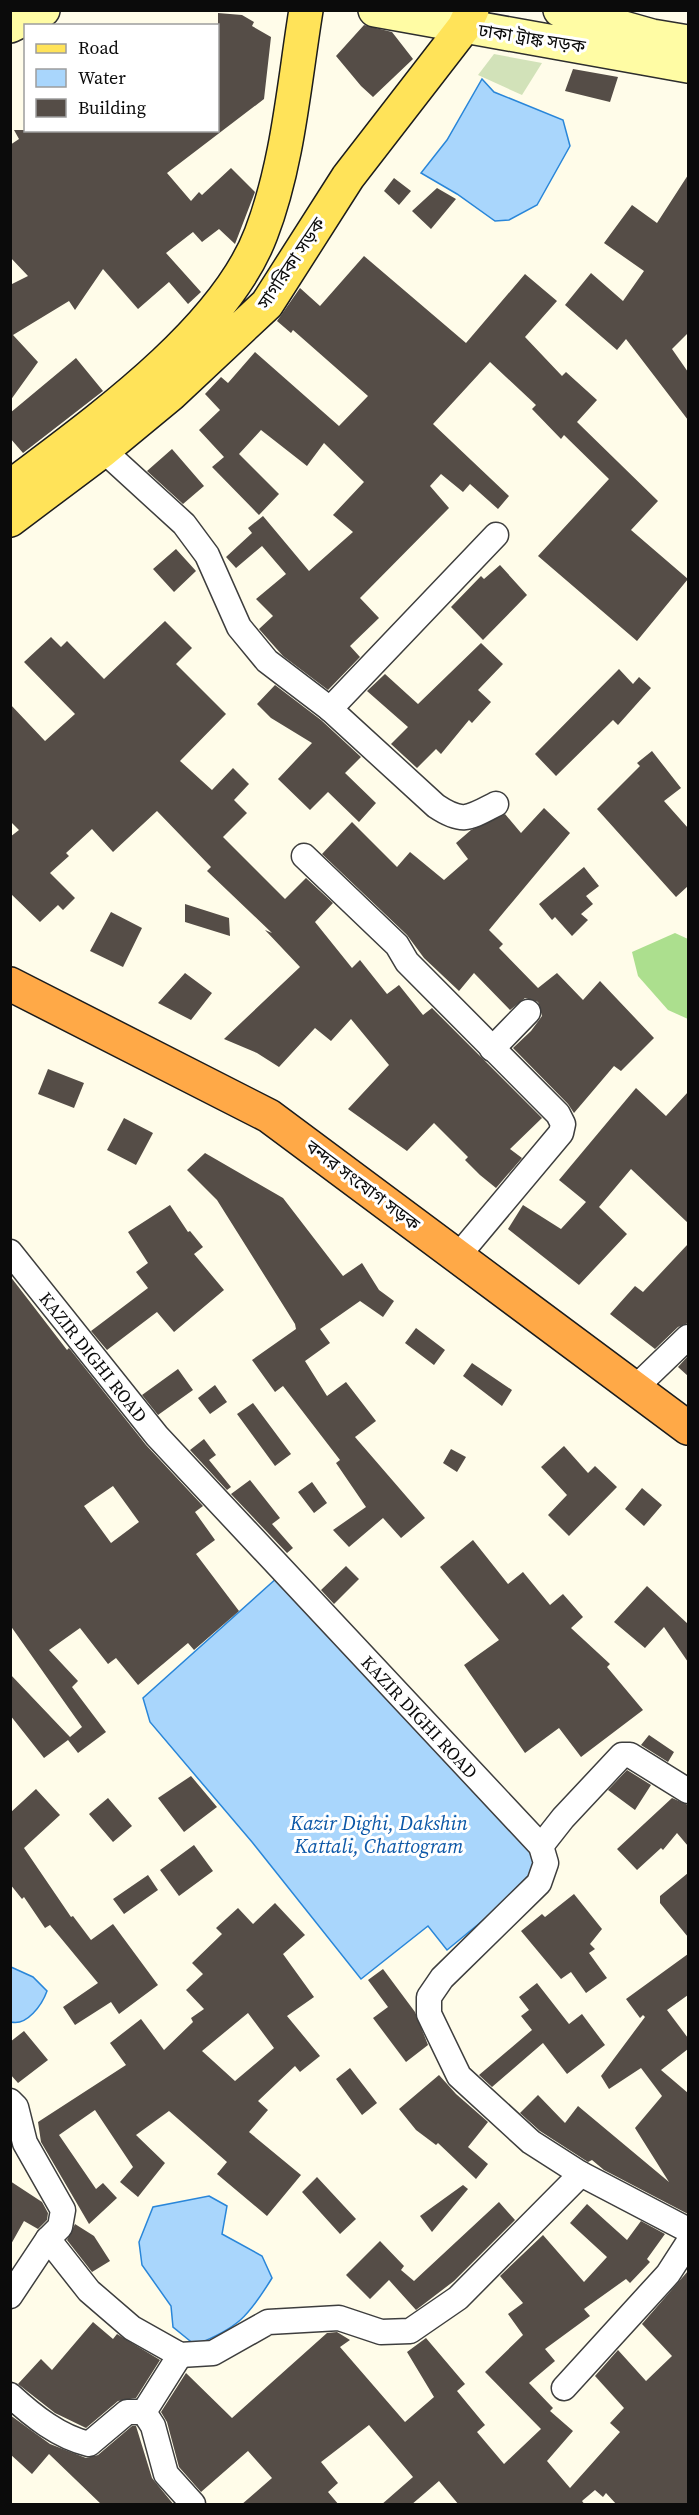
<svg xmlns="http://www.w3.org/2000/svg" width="699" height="2515" viewBox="0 0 699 2515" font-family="'Source Serif 4','Noto Sans Bengali',serif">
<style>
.forest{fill:#acdf8e}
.cemetery{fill:#d2e2b9}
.water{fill:#a9d6fc;stroke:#2986d9;stroke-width:1.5}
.building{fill:#554d47;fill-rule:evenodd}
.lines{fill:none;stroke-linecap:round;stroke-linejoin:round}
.street-casing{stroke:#3e3e3e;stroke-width:27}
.secondary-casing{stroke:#2d2d2d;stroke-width:36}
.primary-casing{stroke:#1c1c1c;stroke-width:36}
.highway-casing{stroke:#1c1c1c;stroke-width:36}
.street{stroke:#fff;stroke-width:24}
.secondary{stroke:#fffca4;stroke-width:33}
.primary{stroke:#ffe359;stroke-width:33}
.highway{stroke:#ffa947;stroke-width:33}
.labels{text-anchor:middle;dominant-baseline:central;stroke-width:6;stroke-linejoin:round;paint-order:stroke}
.street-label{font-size:18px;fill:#0b0b0b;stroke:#fff}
.water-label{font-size:20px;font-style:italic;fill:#0b57a7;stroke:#fff}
</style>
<rect width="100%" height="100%" fill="#fffce9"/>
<!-- forest -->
<path class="forest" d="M675 933 688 939V1019L668 1010 638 976 632 952Z"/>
<!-- cemetery -->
<path class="cemetery" d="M494 54 542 63 522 95 478 75Z"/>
<!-- water -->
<path class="water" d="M482 79 494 92 563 120 570 146 537 205 509 220 495 221 457 194 421 173 447 140Z
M278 1577 537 1849 531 1881 447 1950 428 1926 361 1979 252 1842 150 1722 143 1698Z
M11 1967 33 1977 47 1991C42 2005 27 2026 11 2022Z
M209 2196 227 2206 222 2234 262 2256 272 2278C248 2317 238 2328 195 2345L173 2327 171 2306 142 2265 139 2242 153 2207Z"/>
<!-- building -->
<path class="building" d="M218 13 242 15 254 22 252 26 271 37 264 99 167 173 191 201 199 192 202 195 231 168 255 192 235 244 219 229 202 242 193 232 166 253 201 292 188 304 169 282 138 309 103 269 75 310 69 301 13 335 38 362 10 401V285L28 276 10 257V145L19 139 14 130H218Z
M364 25 392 32 413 59 373 97 361 86 336 56Z
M573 69 618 77 610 102 565 91Z
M688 175V333L672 349 688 372V420L626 339 617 350 565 305 591 273 623 301 644 271 604 243 632 205 657 223Z
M394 178 411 191 399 205 384 191Z
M437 188 456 199 431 229 412 211Z
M364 256 466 343 525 274 557 301 525 337 562 376 566 372 597 400 577 422 658 501 631 530 688 579 637 641 538 556 609 479 564 435 561 439 532 409 536 405 490 362 433 424 509 496 498 509 470 484 463 492 441 474 430 486 449 508 360 598 379 618 350 646 360 657 328 690 283 656 259 629 273 616 256 599 286 574 262 546 236 568 226 557 252 533 248 528 263 516 309 571 353 532 333 515 364 482 324 443 307 466 261 430 239 454 279 494 259 515 212 467 224 457 199 430 220 410 205 394 221 377 228 383 255 352 339 426 368 396 293 330 291 333 277 321 300 288 320 306Z
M76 358 103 391 23 453 10 438V413Z
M172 449 204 486 183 504 147 471Z
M176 549 196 571 174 592 153 569Z
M500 565 527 595 483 640 451 607 481 576 484 579Z
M165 621 192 648 176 664 226 714 180 761 212 790 233 768 249 784 234 800 247 813 223 837 285 899 306 878 333 903 315 922 352 968 360 960 387 994 399 985 423 1015 432 1008 542 1118 510 1149 522 1158 496 1188 480 1175 465 1160 468 1157 434 1123 407 1151 348 1109 389 1065 351 1019 331 1041 315 1028 279 1067 257 1053 224 1039 300 967 265 930 272 933 207 871 211 867 157 811 113 852 92 829 66 853 69 856 50 873 75 898 63 910 58 905 40 922 10 893V837L19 830 10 821V704L45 741 75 714 24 662 51 637 61 647 67 641 104 679Z
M481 643 503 664 478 690 491 702 472 723 469 720 441 754 436 749 417 768 391 744 408 727 367 691 385 674 418 704Z
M619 669 633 684 639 677 651 688 618 725 613 720 556 776 535 754Z
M275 685 321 720 361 757 345 773 376 803 359 822 328 792 310 810 278 779 312 743 271 718 257 704Z
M652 751 681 788 664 801 688 828V886L676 897 597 809 640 766 637 763Z
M544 808 570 833 489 930 503 944 499 948 538 988 557 973 583 1000 600 981 654 1038 621 1071 614 1066 574 1113 568 1104 513 1048 531 1031 542 1016 538 1002 525 998 510 1010 474 973 459 991 424 958 407 935 322 854 352 822 397 867 410 852 444 880 468 859 456 843 471 830 505 814 521 833Z
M584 867 599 886 586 896 593 904 581 914 588 920 572 936 555 917 552 920 539 904Z
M185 904 229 918 230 936 185 922Z
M111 912 142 928 123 967 90 951Z
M185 973 212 993 191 1020 158 1003Z
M48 1069 84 1083 74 1108 38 1094Z
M636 1088 666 1116 688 1092V1223L631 1169 599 1207 627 1234 579 1285 508 1229 523 1205 561 1229 586 1202 559 1180Z
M124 1118 153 1133 136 1165 107 1150Z
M205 1153 283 1198 343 1276 362 1263 379 1290 394 1301 383 1317 360 1301 320 1329 330 1343 305 1361 327 1396 346 1382 376 1421 355 1437 425 1518 401 1538 383 1518 349 1547 333 1530 366 1507 336 1463 340 1460 283 1386 275 1392 252 1360 296 1329 295 1324 217 1200 187 1170Z
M170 1205 188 1232 190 1231 203 1247 194 1254 224 1290 174 1332 157 1312 107 1350 91 1331 148 1288 136 1272 148 1263 128 1232Z
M688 1244V1323L678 1327 655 1349 610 1314 635 1286 643 1292Z
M10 1276 67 1350 69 1348 146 1445 203 1506 195 1512 215 1540 196 1554 239 1611 194 1650 188 1643 138 1685 116 1658 108 1664 80 1628 49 1650 78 1681 72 1687 106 1732 78 1753 68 1740 44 1758 10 1715V1674L70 1737 82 1727 10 1625ZM113 1486 139 1522 111 1543 84 1506Z
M416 1328 445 1350 434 1365 405 1343Z
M688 1356V1376L678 1367Z
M472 1363 512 1390 502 1406 463 1376Z
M178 1369 193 1390 158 1415 142 1395Z
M215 1385 227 1402 210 1414 198 1398Z
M253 1403 291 1454 275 1466 237 1414Z
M204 1439 216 1455 209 1460 231 1487 227 1490 190 1450Z
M564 1446 588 1473 595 1466 617 1487 569 1536 548 1515 567 1495 541 1467Z
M451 1449 466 1457 457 1472 443 1463Z
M250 1480 280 1518 272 1524 293 1548 287 1553 231 1494Z
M312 1482 327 1503 314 1513 298 1492Z
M642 1488 662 1505 644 1526 625 1509Z
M473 1540 508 1584 523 1572 550 1605 563 1594 583 1617 571 1628 610 1664 607 1667 643 1710 581 1757 559 1728 525 1753 464 1665 499 1640 440 1567Z
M346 1566 359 1579 334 1604 321 1590Z
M647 1586 688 1624V1662L664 1627 645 1648 614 1622Z
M649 1735 674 1752 668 1762 641 1745Z
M627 1770 651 1785 635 1810 608 1790Z
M191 1776 217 1807 184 1832 158 1798Z
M36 1789 60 1815 24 1848 71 1917 73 1916 91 1940 113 1924 158 1985 119 2014 111 2002 75 2025 63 2007 98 1983 50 1925 45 1928 24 1897 22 1899 10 1884V1813Z
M108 1798 132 1826 113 1842 89 1814Z
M672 1798 688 1805V1846L677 1833 663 1850 661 1848 637 1870 617 1849Z
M194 1845 213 1871 179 1896 160 1870Z
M688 1873V1937L660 1903V1896Z
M148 1875 158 1890 124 1914 113 1899Z
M574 1894 602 1929 590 1944 595 1949 589 1953 607 1978 586 1993 571 1972 561 1979 521 1931 542 1914 545 1917Z
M275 1903 305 1935 283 1954 314 1997 287 2016 320 2056 300 2072 295 2066 258 2101 268 2110 249 2132 301 2175 267 2216 217 2174 227 2162 169 2111 136 2135 165 2163 138 2197 120 2182 133 2167 95 2110 59 2135 96 2189 103 2183 117 2198 89 2224 41 2142 38 2122 126 2065 110 2043 141 2019 164 2050 193 2022 191 2018 204 2009 186 1990 203 1974 192 1963 222 1934 216 1928 238 1908 253 1924ZM248 2013 274 2048 235 2081 202 2051Z
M688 1954V1995L667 2010 688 2038V2049L661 2070 688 2093V2214L604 2170 592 2160 588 2162 540 2131 520 2113 538 2095 565 2123 578 2106 669 2182 635 2128 662 2096 641 2068 609 2089 601 2076 645 2017 643 2015 640 2018 626 1999Z
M383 1969 415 2012 428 2045 406 2062 373 2018 388 2007 368 1980Z
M537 1983 569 2024 582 2014 605 2045 567 2074 543 2043 492 2087 479 2075 532 2030 521 2016 529 2010 519 1997Z
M24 2031 48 2060 18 2083 10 2074V2042Z
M350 2068 377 2103 362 2115 336 2079Z
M439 2075 456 2094 488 2122 468 2147 488 2164 476 2179 438 2143 436 2145 416 2130 399 2109Z
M317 2177 356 2219 340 2234 302 2192Z
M10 2181 42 2202 48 2213 47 2220 38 2229 24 2221 10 2246Z
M463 2185 468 2189 432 2232 420 2216Z
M499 2202 515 2220 454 2281 416 2310 389 2280 370 2299 346 2275 380 2241 404 2266 401 2270 414 2281Z
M587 2204 627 2240 641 2221 665 2234 647 2259 650 2262 630 2283 626 2279 584 2309 590 2316 545 2349 555 2361 529 2383 553 2408 550 2411 573 2431 547 2461 570 2488 620 2432 610 2423 624 2408 595 2376 618 2350 646 2381 672 2356 642 2324 688 2271V2505H617L606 2493 603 2497 595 2490 582 2501 585 2505H459L439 2481 411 2505H381L413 2477 369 2425 321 2462 338 2483 328 2492 339 2505H241L272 2478 248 2451 201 2492 179 2467 167 2422 161 2412 186 2373 232 2418 327 2333 337 2332 350 2340 340 2347 405 2422 434 2397 407 2352 426 2338 465 2384 457 2391 485 2425 477 2432 504 2464 541 2429 485 2372 523 2335 508 2314 523 2303 500 2276 543 2235 584 2282 607 2257 570 2223Z
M75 2224 94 2236 110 2261 92 2272 67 2240Z
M93 2322 113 2339 117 2334 160 2360 136 2398 118 2401 86 2428 55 2413 18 2384 41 2359 52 2370Z
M10 2415 50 2444 86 2458 98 2455 132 2426H136L152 2478 174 2505H102L49 2454 32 2474 10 2454Z"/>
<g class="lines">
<defs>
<g id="street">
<path d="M91 439 184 524 207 555 239 627 267 661 330 709 436 806C463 824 469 818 496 804"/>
<path d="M330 709 496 535"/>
<path d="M304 856 397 945 407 962 558 1114 563 1124 561 1133 458 1256"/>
<path d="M492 1049 528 1012"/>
<path id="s1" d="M10 1252 157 1436 541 1846 546 1863 539 1883 442 1978 429 1997V2014L459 2076 531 2142 581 2174 688 2230"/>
<path d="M635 1388 688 1337"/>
<path d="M541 1846 563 1818 622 1755H630L688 1791"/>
<path d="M10 2101 16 2107 25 2143 63 2210 60 2227 48 2239 10 2296"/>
<path d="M48 2239 89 2291 132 2328 180 2355 213 2353 268 2322 339 2318 381 2332 410 2331 458 2298 581 2174"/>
<path d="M564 2388 668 2274 688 2243"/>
<path d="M10 2395C33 2416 59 2437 89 2444L127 2412H144"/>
<path d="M144 2412 153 2426 166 2474 193 2504"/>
<path d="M144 2412 180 2355"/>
</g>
<path id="secondary" d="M375 10 688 66
M560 10 652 36 688 42
M10 26 43 10"/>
<path id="primary" d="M10 487C93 424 224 332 261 234 288 164 294 84 306 10
M10 520 102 451 171 394 267 304 348 177 464 27 472 10"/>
<path id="highway" d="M10 984 269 1116 688 1428"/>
</defs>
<!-- street casing -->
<use href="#street" class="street-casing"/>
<!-- secondary casing -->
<use href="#secondary" class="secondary-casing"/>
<!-- primary casing -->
<use href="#primary" class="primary-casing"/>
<!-- highway casing -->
<use href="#highway" class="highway-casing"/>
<!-- street -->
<use href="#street" class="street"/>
<!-- secondary -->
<use href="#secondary" class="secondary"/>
<!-- primary -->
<use href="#primary" class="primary"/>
<!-- highway -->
<use href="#highway" class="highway"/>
</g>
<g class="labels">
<!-- street labels -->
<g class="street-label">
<text transform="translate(532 38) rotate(9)">ঢাকা ট্রাঙ্ক সড়ক</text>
<text transform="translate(291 263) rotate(-56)">সাগরিকা সড়ক</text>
<text transform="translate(363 1185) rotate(37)">বন্দর সংযোগ সড়ক</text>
<text stroke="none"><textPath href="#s1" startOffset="134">KAZIR DIGHI ROAD</textPath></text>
<text stroke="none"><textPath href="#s1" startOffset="620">KAZIR DIGHI ROAD</textPath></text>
</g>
<!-- water labels -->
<g class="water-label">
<text x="379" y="1823">Kazir Dighi, Dakshin<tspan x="379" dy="23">Kattali, Chattogram</tspan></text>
</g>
</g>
<!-- border -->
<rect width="699" height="2515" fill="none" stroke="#0b0b0b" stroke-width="24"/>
<!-- legend -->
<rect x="24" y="24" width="195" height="108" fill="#ffffff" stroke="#9d9d9d" stroke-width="1.5"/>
<rect x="36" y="44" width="30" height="9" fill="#ffe359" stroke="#9d9d9d" stroke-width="1.5"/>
<text x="78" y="54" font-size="18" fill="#0b0b0b">Road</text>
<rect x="36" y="69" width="30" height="18" fill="#a9d6fc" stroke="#9d9d9d" stroke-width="1.5"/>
<text x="78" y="84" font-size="18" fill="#0b0b0b">Water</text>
<rect x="36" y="99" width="30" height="18" fill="#554d47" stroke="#9d9d9d" stroke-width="1.5"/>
<text x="78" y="114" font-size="18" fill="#0b0b0b">Building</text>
</svg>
